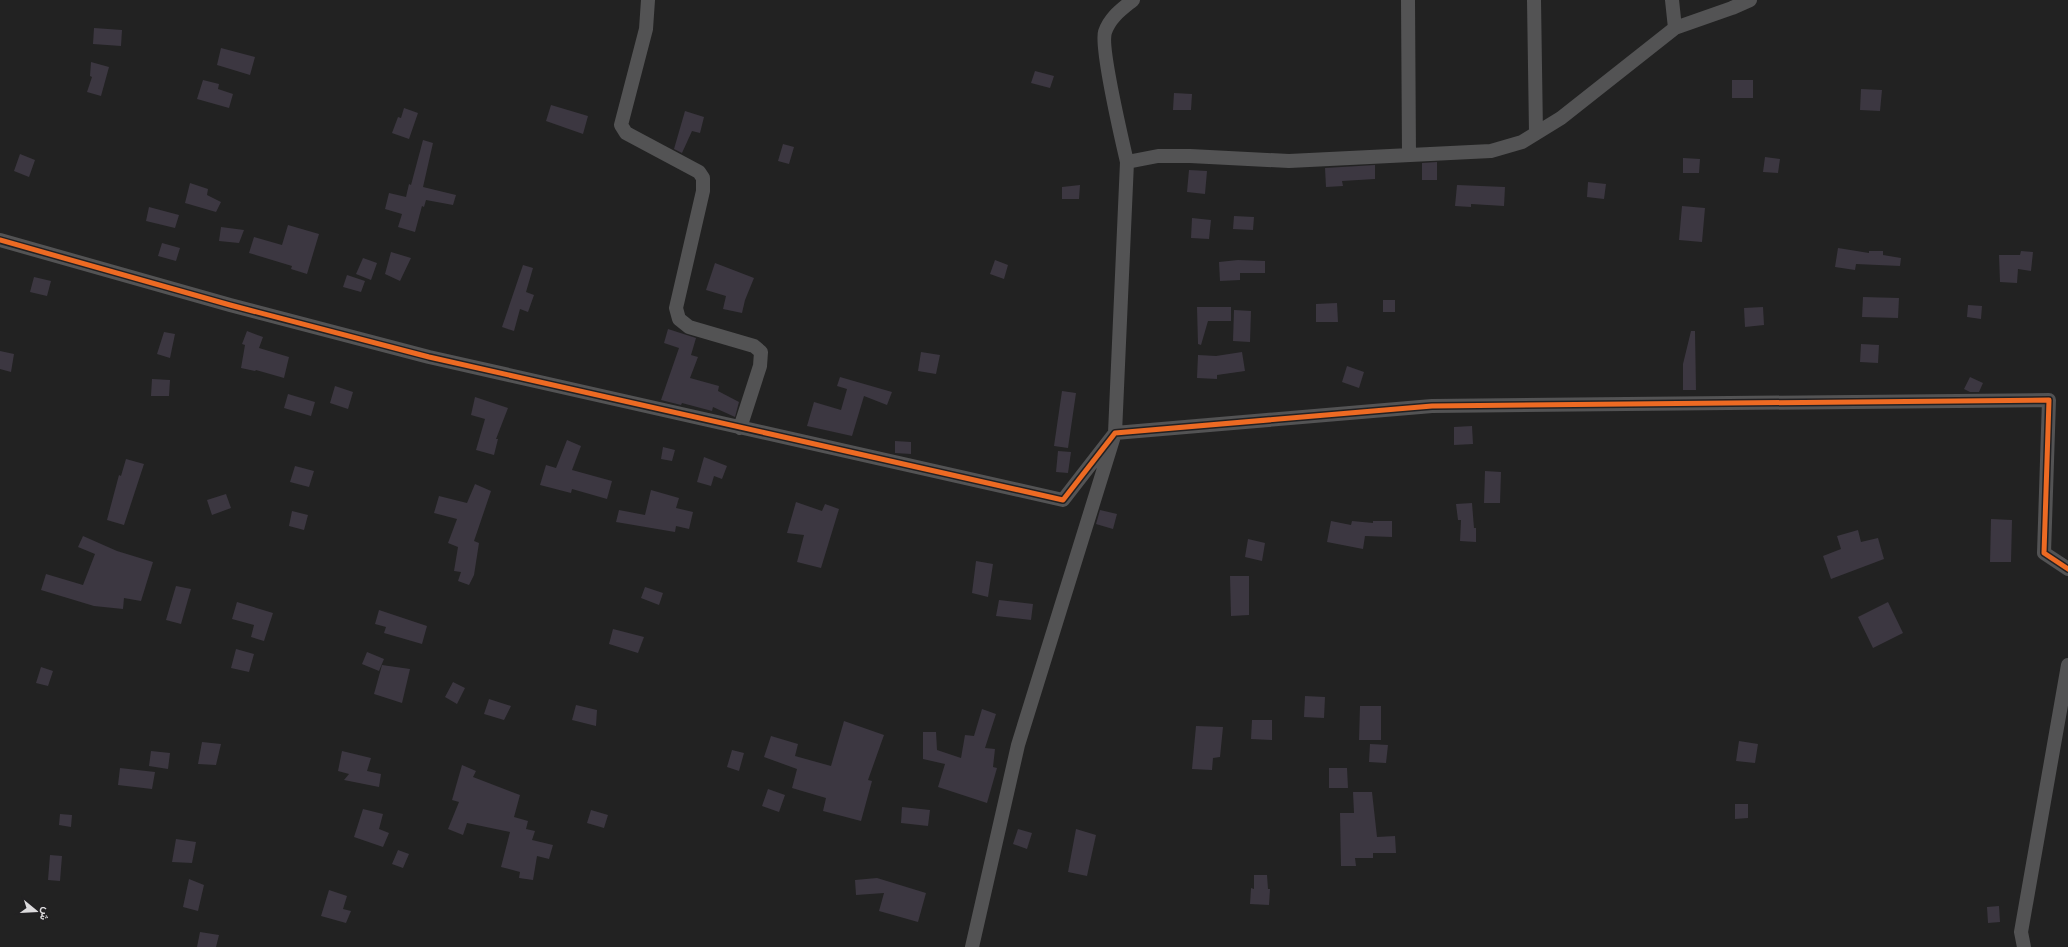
<svg xmlns="http://www.w3.org/2000/svg" width="2068" height="947" viewBox="0 0 2068 947" font-family="'Sofia Sans Condensed',Vazirmatn,sans-serif">
<style>
.building{fill:#3c3741}
.lines{fill:none;stroke-linecap:round;stroke-linejoin:round}
.minor{stroke:#535354;stroke-width:14}
.cycleway-casing{stroke:#222123;stroke-width:8}
.cycleway{stroke:#ed6a23;stroke-width:5}
</style>
<rect width="100%" height="100%" fill="#222"/>
<!-- building -->
<path class="building" d="M94 28 122 30 121 46 93 44Z
M221 48 255 57 250 75 217 65Z
M91 62 109 67 101 96 87 92 92 77 90 76Z
M1035 71 1054 76 1050 88 1031 83Z
M203 80 219 84 218 89 233 94 229 108 197 99Z
M1732 80H1753V98H1732Z
M1861 89 1882 90 1880 111 1860 110Z
M1174 93 1192 94 1191 110H1173Z
M551 105 588 116 583 134 546 121Z
M404 108 418 113 409 139 392 133 398 117 401 118Z
M685 111 704 117 700 133 692 131 682 153 674 149Z
M423 140 433 143 423 187 456 195 453 205 426 200 424 207 422 206 415 232 398 227 402 214 385 209 389 193 406 197 409 184 411 185Z
M783 144 794 147 789 164 778 161Z
M20 154 35 160 29 177 14 171Z
M1765 157 1780 159 1778 173 1763 172Z
M1683 158 1700 159 1699 173H1683Z
M1437 162V180H1422V163Z
M1375 165V179L1342 181 1343 186 1326 187 1325 168Z
M1189 170 1207 171 1205 194 1187 192Z
M1588 182 1606 184 1604 199 1587 197Z
M190 183 208 189 207 195 221 202 216 212 185 203Z
M1080 185 1079 199H1062V187Z
M1457 185 1505 187 1504 206 1471 204V207L1455 206Z
M1682 206 1705 208 1702 242 1679 240Z
M149 207 179 215 175 228 146 221Z
M1234 216 1254 217 1253 230 1233 229Z
M1192 218 1211 220 1209 239 1191 238Z
M288 225 319 234 307 274 291 269 292 266 249 253 254 237 282 245Z
M221 227 244 230 239 243 219 241Z
M162 243 180 248 176 261 158 256Z
M1838 248 1869 253V251H1883V255L1901 258 1900 266 1856 264 1855 270 1835 267Z
M2021 251 2033 252 2031 271 2018 269 2017 283 2000 282 1999 255H2020Z
M391 252 411 258 400 281 385 274Z
M363 258 377 263 371 280 356 274Z
M995 260 1008 265 1004 279 990 274Z
M1238 260 1265 261V273H1240V280L1220 281 1219 262Z
M715 263 754 278 745 300 742 313 723 309 726 296 706 290Z
M523 265 533 268 526 292 534 295 528 312 520 309 514 331 502 327Z
M347 275 365 281 361 292 343 287Z
M34 277 51 281 47 296 30 292Z
M1863 297 1899 298 1898 318 1862 317Z
M1383 300H1395V312H1383Z
M1337 303 1338 322H1316V304Z
M1968 305 1982 306 1981 319 1967 317Z
M1197 307H1231V321H1208L1201 345 1198 344Z
M1763 307 1764 325 1745 327 1744 308Z
M1234 310 1251 311 1250 342 1233 341Z
M668 329 696 338 691 355 698 357 690 378 719 386 718 391 739 402 735 417 713 407 712 411 682 403 681 405 661 400 679 348 664 343Z
M247 331 263 337 259 348 289 357 284 378 256 370 255 371 241 368 245 345 242 344Z
M1691 331H1695L1696 390H1683V364Z
M164 332 175 334 170 358 157 354Z
M1861 344 1879 345 1878 363 1860 362Z
M0 351 14 354 11 372 0 369Z
M921 352 940 355 936 374 918 371Z
M1242 352 1245 371 1217 375V379L1197 378 1198 355 1216 356Z
M1347 366 1364 372 1359 388 1342 382Z
M840 377 892 392 887 405 864 396 852 436 807 426 814 402 841 410 847 389 837 386Z
M1970 377 1983 383 1979 392H1970L1964 389Z
M152 379 170 380 169 396H151Z
M335 386 353 392 348 409 330 403Z
M1062 391 1076 393 1068 448 1054 446Z
M288 394 315 402 311 416 284 408Z
M475 397 508 408 496 439H498L494 455 476 450 485 419 471 415Z
M1472 426 1473 444 1454 445V427Z
M567 440 581 446 572 470 612 481 607 499 572 489 571 493 540 485 546 465 556 468Z
M895 441 911 442V454L895 453Z
M663 447 675 450 672 461 661 459Z
M1058 451 1071 452 1068 473 1056 472Z
M704 457 727 466 722 479 714 476 711 486 697 482Z
M126 459 144 464 124 525 107 520 119 475 121 476Z
M295 466 314 471 309 487 290 482Z
M1485 471 1501 472 1500 503H1484Z
M475 484 491 491 474 541 479 543 474 575 469 585 458 581 461 572 454 571 458 547 448 543 457 519 434 513 439 496 467 503Z
M651 490 679 498 676 508 693 512 689 529 676 526 675 532 616 522 619 510 645 515Z
M226 494 231 508 212 515 207 500Z
M796 502 822 511 825 504 839 509 821 568 797 562 804 535 787 533Z
M1472 503 1474 528H1476V542L1460 541 1461 520H1458L1456 504Z
M1100 510 1117 514 1113 529 1096 524Z
M292 511 308 515 304 530 289 526Z
M1991 519 2012 520 2011 562H1990Z
M1331 521 1351 525 1352 521 1373 523V521H1392V537L1365 536 1363 549 1327 542Z
M1858 530 1861 542 1878 538 1884 559 1831 579 1823 556 1841 549 1837 536Z
M83 536 117 551 153 562 141 601 124 598 123 609 94 606 41 590 46 574 83 585 95 554 78 547Z
M1248 539 1265 543 1262 561 1245 557Z
M976 561 993 564 988 597 972 593Z
M1230 576H1249V615L1231 616Z
M176 586 191 589 181 624 166 620Z
M645 587 663 593 659 605 641 598Z
M999 600 1033 604 1031 620 996 616Z
M237 602 273 613 264 641 251 637 254 625 232 619Z
M1888 602 1903 633 1873 648 1858 617Z
M379 610 427 626 422 644 384 633 386 627 375 624Z
M613 629 644 637 638 653 609 644Z
M236 649 254 654 249 672 231 668Z
M367 652 384 659 379 671 362 664Z
M382 665 410 669 402 703 374 694Z
M41 667 53 671 48 686 36 683Z
M453 682 465 688 457 704 445 697Z
M1305 696 1325 697 1324 718 1304 717Z
M489 699 511 706 504 720 484 714Z
M576 705 597 710 596 726 572 720Z
M1360 706H1381V740H1359Z
M982 709 996 714 985 748 995 749 993 767 997 768 987 803 938 787 945 764 923 759V732H936L937 750 961 758 965 735 974 736Z
M1252 720H1272V740L1251 739Z
M844 721 884 735 868 780 872 781 861 821 823 811 826 798 792 788 797 769 764 757 771 736 798 744 795 756 831 766Z
M1196 726 1223 727 1220 757 1213 758 1212 770 1192 769Z
M1739 741 1758 744 1755 763 1736 761Z
M202 742 221 744 216 765 198 764Z
M1370 744 1388 745 1386 763 1369 762Z
M732 750 744 753 739 771 727 767Z
M151 751 170 753 168 769 149 766Z
M342 751 371 758 367 771 381 774 379 787 344 780 349 774 338 771Z
M462 765 476 771 473 777 520 795 514 817 528 821 526 829 535 831 532 840 553 845 549 859 537 856 533 880 519 878 520 872 501 867 510 832 467 823 463 835 448 829 459 802 452 800Z
M120 768 155 772 152 789 118 785Z
M1329 768H1347L1348 788H1329Z
M768 789 785 795 779 812 762 806Z
M1353 792H1372L1377 837 1395 836 1396 853H1373V858H1355L1356 866H1341L1340 813H1354Z
M1735 804H1748V818L1735 819Z
M902 807 930 810 928 826 901 823Z
M363 809 383 814 379 829 389 833 383 847 354 837Z
M591 810 608 815 604 828 587 823Z
M60 814 72 815 71 827 59 825Z
M1018 829 1032 833 1027 849 1013 844Z
M1076 829 1096 835 1087 876 1068 872Z
M176 839 196 842 192 863 172 862Z
M398 850 409 854 403 868 392 864Z
M50 855 62 856 60 881 48 880Z
M1254 875H1267L1268 889H1270L1269 905 1250 904 1251 888 1254 889Z
M877 878 926 893 918 922 879 911 884 893 856 895 855 880Z
M189 879 204 885 198 911 183 907Z
M329 890 347 896 343 909 351 911 346 923 321 916Z
M1999 906 2000 922 1988 923 1987 907Z
M200 932 219 935 216 947H197Z"/>
<g class="lines">
<!-- minor -->
<path class="minor" d="M648 0 646 29 621 125 626 133 699 172 703 178V191L676 308 679 319 689 327 754 346 761 352 760 366 740 428
M1408 0 1409 155
M1534 0 1536 133
M1672 0 1675 28
M1127 162C1122 140 1100 47 1105 32 1110 17 1122 9 1133 0
M0 240 230 305 429 357 1063 500 1115 433 1432 406 2049 400 2044 553 2068 569
M972 947 1018 745 1115 433 1127 162 1158 156H1190L1289 161 1491 151 1522 142 1561 118 1675 28 1732 8 1750 0
M2024 947 2021 932 2068 665"/>
<defs>
<path id="cycleway" d="M0 240 230 305 429 357 1063 500 1115 433 1432 406 2049 400 2044 553 2068 569"/>
</defs>
<!-- cycleway casing -->
<use href="#cycleway" class="cycleway-casing"/>
<!-- cycleway -->
<use href="#cycleway" class="cycleway"/>
</g>
<!-- north arrow -->
<g transform="translate(36 911) rotate(108)" stroke="#222123" stroke-width="3" paint-order="stroke">
<path d="M0-3L7 15L0 10L-7 15Z" fill="#dddcdd"/>
<text y="-6" font-size="11" font-weight="bold" text-anchor="middle" fill="#dddcdd">ش</text>
</g>
</svg>
